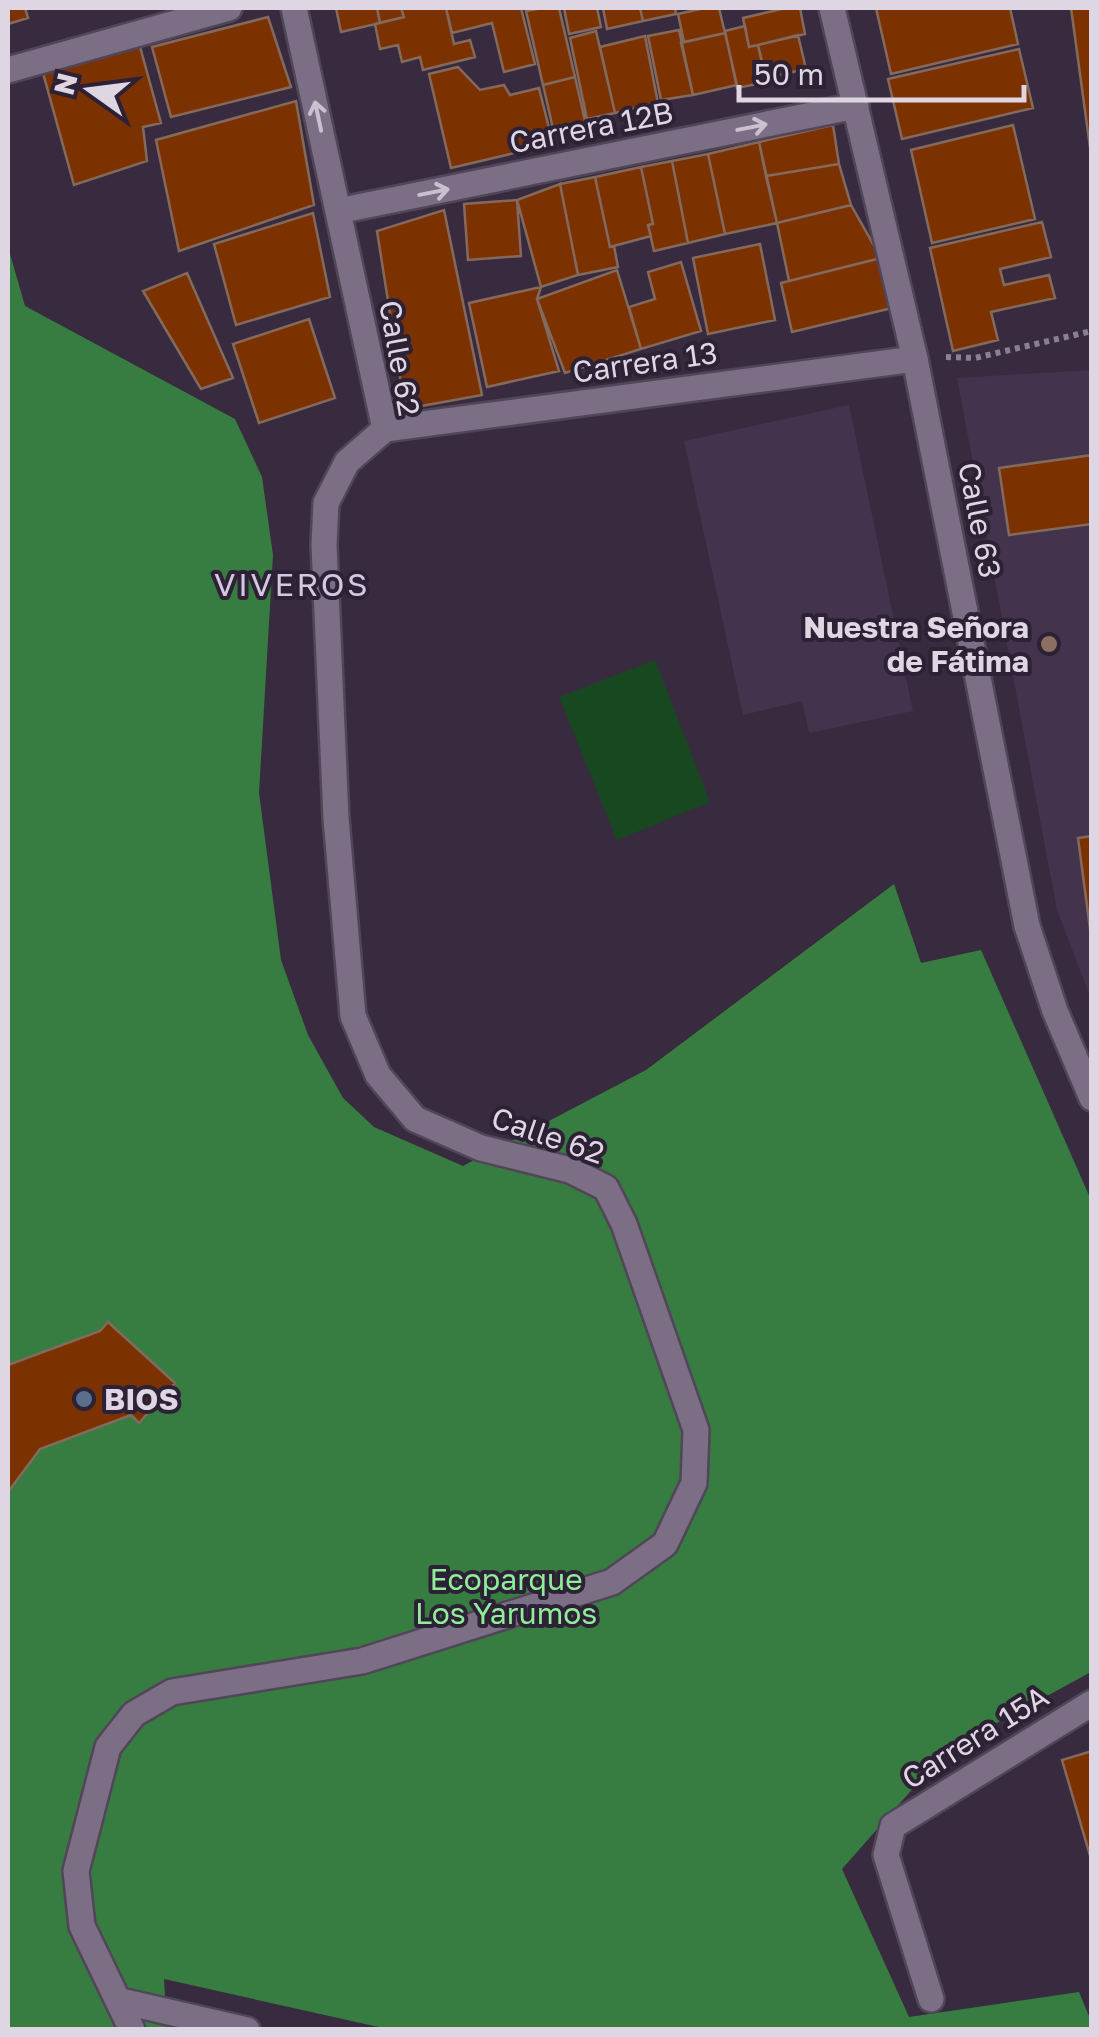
<svg xmlns="http://www.w3.org/2000/svg" width="1099" height="2037" viewBox="0 0 1099 2037" font-family="'Golos Text',sans-serif">
<style>
.built{fill:#43334c}
.green{fill:#18481f}
.forest{fill:#377d41}
.building{fill:#7c3200;stroke:#846a5d;stroke-width:2.5}
.lines{fill:none;stroke-linecap:round;stroke-linejoin:round}
.minor-casing{stroke:#514657;stroke-width:30}
.tertiary-casing{stroke:#514657;stroke-width:30}
.path{stroke:#8b8091;stroke-width:6;stroke-dasharray:5 5;stroke-linecap:butt}
.minor{stroke:#7c6e85;stroke-width:25}
.tertiary{stroke:#7c6e85;stroke-width:25}
.oneway{stroke:#cac1d0}
.education-dot{fill:#8d6e63;stroke:#2d2135;stroke-width:4}
.service-dot{fill:#5c6f8a;stroke:#2d2135;stroke-width:4}
.labels{text-anchor:middle;dominant-baseline:central;stroke-width:8;stroke-linejoin:round;paint-order:stroke}
.street-label{font-size:30px;fill:#ded6e3;stroke:#2d2135}
.poi-label{font-size:30px;font-weight:bold;fill:#ded6e3;stroke:#2d2135;text-anchor:end}
.park-label{font-size:30px;fill:#90ed99;stroke:#2d2135}
.neighbourhood-label{font-size:32px;letter-spacing:2.5px;fill:#d6c7e0;stroke:#2d2135}
</style>
<rect width="100%" height="100%" fill="#382b3f"/>
<!-- built -->
<path class="built" d="M1091 370V999L1057 910 957 378Z
M849 405 913 711 809 733 802 701 743 715 684 441Z"/>
<!-- green -->
<path class="green" d="M655 660 710 802 617 840 559 697Z"/>
<!-- forest -->
<path class="forest" d="M8 247 25 306 235 419 262 477 273 555 259 793 281 960 308 1035 343 1098 374 1127 463 1166 646 1070 894 884 921 963 981 950 1091 1200V1672L947 1750 842 1869 909 2017 1079 1992 1091 2021V2029L392 2030 164 1979 167 2029H8Z"/>
<!-- building -->
<path class="building" d="M8 8H25L28 18 8 24Z
M336 8H377L380 23 341 32Z
M377 8H401L404 17 380 23Z
M401 8H446L454 44 470 40 475 57 423 70 420 57 402 62 398 45 380 49 375 24 404 17Z
M446 8H521L535 64 504 72 492 23 452 33Z
M542 8H559L575 77 543 85 526 11Z
M564 8H597L601 27 569 34Z
M603 8H640L643 21 607 29Z
M640 8H675L676 14 643 21Z
M705 8H719L725 33 684 42 678 14Z
M786 8H800L805 34 749 47 743 18Z
M876 8H1010L1018 44 891 74Z
M1071 8H1092V162Z
M268 17 291 87 171 117 152 47Z
M745 26 749 47 758 45 766 82 737 88 725 31Z
M679 30 693 95 661 100 648 36Z
M596 31 615 113 587 119 570 38Z
M725 33 737 85 693 95 681 43Z
M798 35 806 69 766 78 758 45Z
M645 36 658 103 615 113 600 47Z
M139 43 161 123 143 127 147 161 74 185 43 73Z
M1019 49 1033 108 902 139 888 79Z
M458 67 480 90 504 85 510 95 539 88 553 144 451 168 429 74Z
M575 77 586 125 554 133 543 85Z
M296 101 314 205 179 251 156 140Z
M833 125 839 164 766 176 759 142Z
M1013 125 1035 219 932 243 911 150Z
M759 142 777 223 725 234 708 154Z
M708 154 725 234 688 243 672 161Z
M672 161 688 243 654 251 648 225 653 224 641 167Z
M839 164 851 205 777 223 766 176Z
M641 167 653 224 648 225 651 236 610 247 595 177Z
M595 177 610 247 614 246 618 267 578 275 560 184Z
M560 184 578 275 541 287 517 200Z
M517 200 521 256 468 260 464 204Z
M851 205 881 258 789 281 777 223Z
M444 210 482 395 405 409 377 231Z
M313 213 330 297 236 325 214 244Z
M1042 222 1051 257 1000 269 1004 285 1049 275 1055 298 991 312 998 340 953 351 930 248Z
M760 244 775 320 708 334 693 258Z
M881 258 892 308 792 332 781 283Z
M681 262 701 331 641 349 629 307 655 299 648 272Z
M617 270 641 349 565 373 537 299Z
M187 273 233 378 201 389 143 291Z
M541 287 537 299 559 371 487 387 469 303Z
M309 319 335 398 259 423 233 344Z
M1092 455V524L1009 535 999 468Z
M1092 836V936H1091L1078 838Z
M108 1322 175 1383 139 1423 131 1415 40 1449 8 1492V1365L100 1331Z
M1092 1751V1859H1091L1062 1760Z"/>
<g class="lines">
<defs>
<path id="minor" d="M294 8 385 429
M8 70 229 8
M338 211 856 106
M385 429 915 359
M931 1999 886 1855 893 1826 1092 1703
M121 2001 247 2030
M132 2030 82 1926 76 1871 108 1747 134 1714 172 1692 362 1661 612 1582 665 1544 694 1483 696 1430 624 1224 606 1188 570 1170 481 1148 415 1119 378 1075 353 1016 336 818 324 545 326 503 347 462 385 429"/>
<path id="tertiary" d="M832 8 915 359 1027 926 1055 1011 1092 1098"/>
</defs>
<!-- minor casing -->
<use href="#minor" class="minor-casing"/>
<!-- tertiary casing -->
<use href="#tertiary" class="tertiary-casing"/>
<!-- path -->
<path class="path" d="M946 357 975 358 1092 331"/>
<!-- minor -->
<use href="#minor" class="minor"/>
<!-- tertiary -->
<use href="#tertiary" class="tertiary"/>
</g>
<!-- one-way arrows -->
<defs><path id="oneway-shaft" d="M-6 0H5M1.5-3L5.5 0L1.5 3" fill="none" stroke-width="1.6" stroke-linecap="round" stroke-linejoin="round" transform="scale(2.5)"/></defs>
<g class="oneway">
<use href="#oneway-shaft" transform="translate(318 116) rotate(-102)"/>
<use href="#oneway-shaft" transform="translate(752 127) rotate(-11)"/>
<use href="#oneway-shaft" transform="translate(434 192) rotate(-11)"/>
</g>
<!-- markers -->
<circle class="education-dot" cx="1049" cy="644" r="10"/>
<circle class="service-dot" cx="84" cy="1399" r="10"/>
<g class="labels">
<!-- street labels -->
<g class="street-label">
<text transform="translate(591 127) rotate(-11)">Carrera 12B</text>
<text transform="translate(400 358) rotate(80)">Calle 62</text>
<text transform="translate(645 362) rotate(-8)">Carrera 13</text>
<text transform="translate(980 520) rotate(79)">Calle 63</text>
<text transform="translate(548 1135) rotate(19)">Calle 62</text>
<text transform="translate(975 1737) rotate(-32)">Carrera 15A</text>
</g>
<!-- poi labels -->
<g class="poi-label">
<text x="1029" y="627">Nuestra Señora<tspan x="1029" dy="34">de Fátima</tspan></text>
<text x="104" y="1399" text-anchor="start">BIOS</text>
</g>
<!-- park labels -->
<g class="park-label">
<text x="506" y="1579">Ecoparque<tspan x="506" dy="34">Los Yarumos</tspan></text>
</g>
<!-- neighbourhood labels -->
<g class="neighbourhood-label">
<text x="292" y="584">VIVEROS</text>
</g>
</g>
<!-- border -->
<rect width="1099" height="2037" fill="none" stroke="#ded6e3" stroke-width="20"/>
<!-- north arrow -->
<g transform="translate(90 90) rotate(284)" stroke="#2d2135" stroke-width="8" paint-order="stroke">
<path d="M0-8L18 38L0 25L-18 38Z" fill="#ded6e3"/>
<text y="-15" font-size="28" font-weight="bold" text-anchor="middle" fill="#ded6e3">N</text>
</g>
<!-- scale -->
<path d="M739 85v15h285v-15" fill="none" stroke="#ded6e3" stroke-width="5"/>
<text x="754" y="85" font-size="30" fill="#ded6e3" stroke="#2d2135" stroke-width="8" paint-order="stroke">50 m</text>
</svg>
